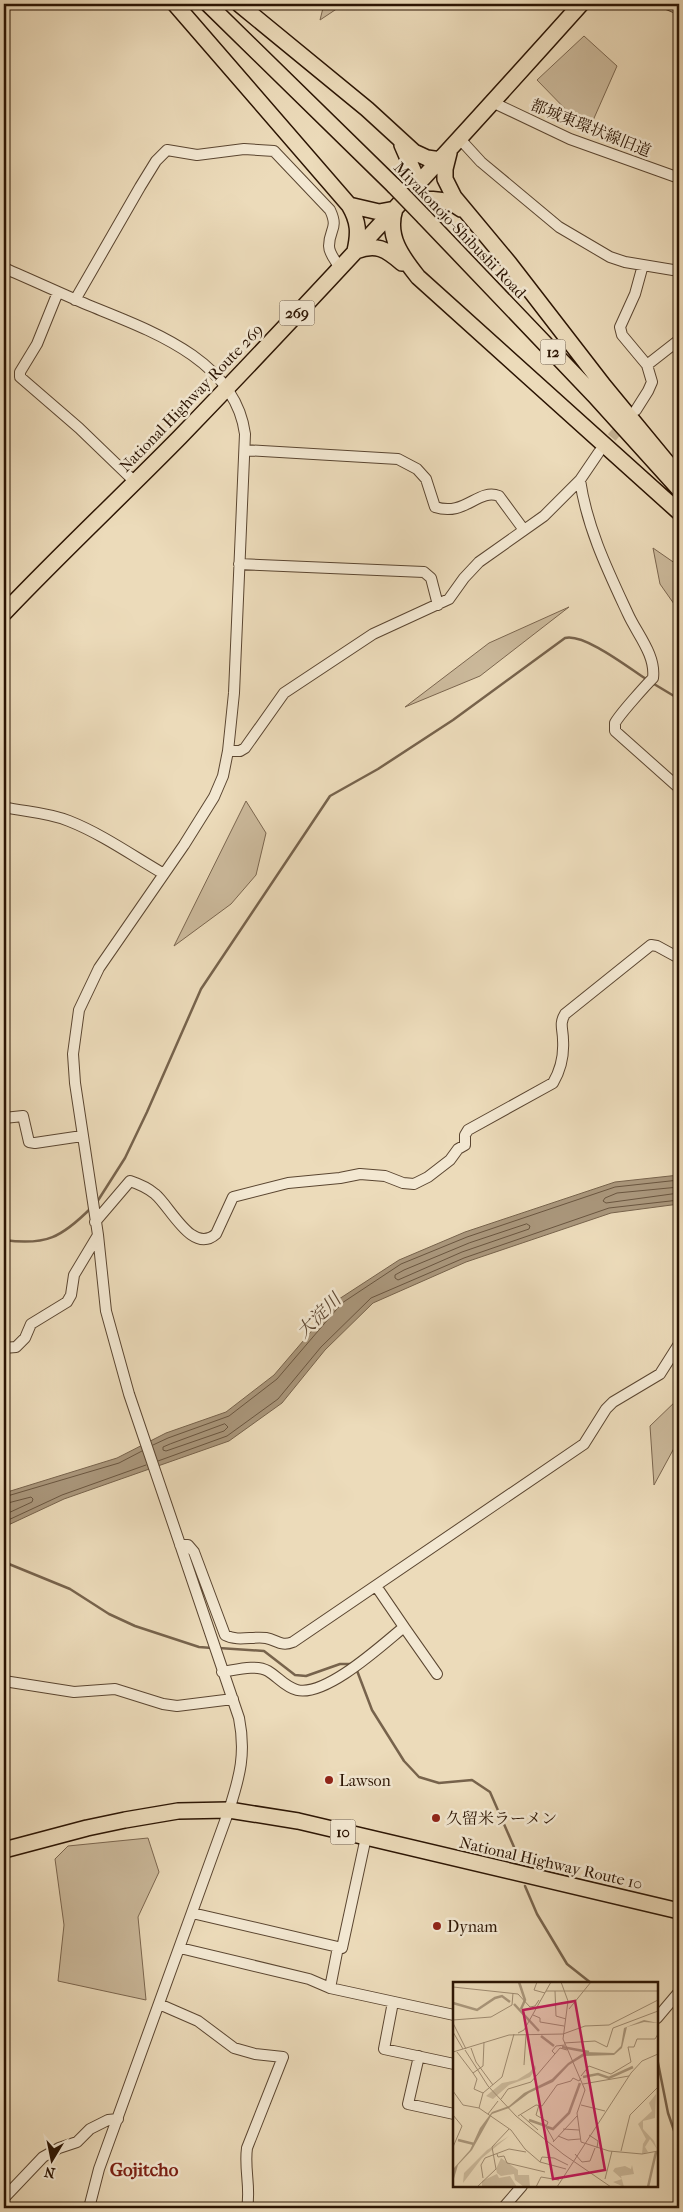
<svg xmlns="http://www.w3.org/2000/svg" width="683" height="2212" viewBox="0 0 683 2212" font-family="'IM FELL French Canon','Noto Serif JP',serif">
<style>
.green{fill:#cbb99b;stroke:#7b664f}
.water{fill:#aa977c;stroke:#77634c}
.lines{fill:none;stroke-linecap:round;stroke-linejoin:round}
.shore{stroke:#6a5640;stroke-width:1}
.stream{stroke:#77634c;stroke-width:2.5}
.minor-tunnel{stroke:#c5b395;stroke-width:10;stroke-dasharray:10 5;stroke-linecap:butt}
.minor-casing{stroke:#5b4631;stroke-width:12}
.highway-casing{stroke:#2b1403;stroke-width:18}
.minor{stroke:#f3e8d2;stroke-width:10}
.highway{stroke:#ecdbba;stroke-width:15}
.highway-bridge-casing{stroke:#2b1403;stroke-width:18;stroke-linecap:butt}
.highway-bridge{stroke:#ecdbba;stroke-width:15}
.poi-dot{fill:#8f2418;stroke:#f3e8d2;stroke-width:2}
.labels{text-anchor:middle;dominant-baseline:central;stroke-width:5;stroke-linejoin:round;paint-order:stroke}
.shield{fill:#f3e8d2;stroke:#675441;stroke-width:1}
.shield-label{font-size:15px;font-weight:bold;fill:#2b1403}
.street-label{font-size:16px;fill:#2b1403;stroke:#f3e8d2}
.poi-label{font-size:16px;fill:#2b1403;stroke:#f3e8d2;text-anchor:start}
.water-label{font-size:18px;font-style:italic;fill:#5e4833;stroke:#f3e8d2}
.quarter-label{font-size:19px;font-weight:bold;fill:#7a1f14;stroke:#f3e8d2}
.inset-river{fill:none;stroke:#aa977c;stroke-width:2.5}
.inset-road{fill:none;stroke:#9f8b71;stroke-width:1}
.view{fill:#c2185b;fill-opacity:0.15;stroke:#c2185b;stroke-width:2.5}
.inset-edge{fill:none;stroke:#2b1403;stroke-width:2.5}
</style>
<rect width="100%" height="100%" fill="#ecdbba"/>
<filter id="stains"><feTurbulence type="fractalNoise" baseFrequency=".004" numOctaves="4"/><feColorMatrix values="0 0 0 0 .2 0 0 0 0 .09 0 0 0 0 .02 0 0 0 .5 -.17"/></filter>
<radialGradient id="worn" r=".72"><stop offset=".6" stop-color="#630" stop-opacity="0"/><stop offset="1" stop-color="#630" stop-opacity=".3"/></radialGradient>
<!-- green -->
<path class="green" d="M324 4H344L320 20Z
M584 36 617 66 591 125 575 119 537 80Z
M653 548 679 566V611L660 584Z
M569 607 480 676 405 707 489 643Z
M246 801 266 833 256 875 231 904 174 946Z
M679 1398V1439L654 1485 650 1426Z
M148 1838 159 1872 138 1917 146 2000 58 1981 64 1925 55 1859 68 1846Z"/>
<!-- water -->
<path class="water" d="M679 1175V1204L611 1213 466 1262 373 1303 325 1350 282 1403 229 1441 64 1499 4 1527V1493L117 1458 166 1433 226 1412 274 1375 339 1299 399 1260 465 1232 615 1182Z"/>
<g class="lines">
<!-- shore -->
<path class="shore" d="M679 1187 617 1193 605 1198 603 1201 606 1203 679 1193
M527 1224 530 1226 529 1229 462 1252 398 1280 395 1278V1275L404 1270 469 1243Z
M225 1424 228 1427 224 1431 166 1451 163 1450V1447L170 1444Z
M153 1445 168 1438 229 1416 277 1379 342 1303 401 1264 467 1237 615 1187 679 1180
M158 1461 227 1436 278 1399 321 1347 371 1298 464 1258 609 1208 679 1200
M4 1497 119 1463 142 1451
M4 1504 31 1497 33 1499 32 1502 4 1515
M4 1522 62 1495 146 1465"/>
<!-- stream -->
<path class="stream" d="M654 684 679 699
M97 1202 125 1158 147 1112 201 989 330 796 378 769 453 720 565 638C584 633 629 668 646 679
M4 1240C46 1246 62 1237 91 1208
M4 1562 70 1589 109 1614 135 1626 199 1647 212 1648
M219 1648 264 1651 295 1675 306 1676 340 1664H353
M356 1668 372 1710 404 1761 419 1777 439 1783 472 1780 490 1792 514 1847
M525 1886 537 1914 567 1964 591 1983
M657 2058 668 2113 679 2145"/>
<!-- minor-tunnel -->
<path class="minor-tunnel" d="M602 449 625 422"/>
<defs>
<path id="minor" d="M667 4 679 9
M492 102 570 139 679 178
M459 138 481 162 559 227 610 257 625 262 679 271
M4 268C32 280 60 293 88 305 149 330 235 359 245 434L234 693 228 751 223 776 214 797 184 845 99 968 79 1010 73 1054 75 1083 98 1235 106 1311 129 1394 239 1718C246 1753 240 1776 229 1810L99 2169 89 2208
M58 292 37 344 20 372V377L79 428 135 482
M75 300 140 187 156 161 167 150 197 155 244 149 274 151 330 210C339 229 329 229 329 246 329 254 336 261 340 268
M647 365 679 340
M636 410 648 391 652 382 647 365 622 335 620 327 635 294 643 265
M245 450 398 459 417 469 426 479 435 507C465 517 478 488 499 496L524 530
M580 480C587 528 608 571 628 614 637 634 656 655 653 678 646 685 619 715 615 723 615 724 615 730 615 731L679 788
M239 564 424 572 431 578 438 605
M228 751H240L245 748 284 693 373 634 449 599 464 578 479 562 544 516 580 480 599 452
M4 807C25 812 47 812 69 821 102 834 133 856 164 874
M4 1118 23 1116 29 1142 35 1143 82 1136
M95 1222 130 1181C139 1184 148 1188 155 1194 170 1206 192 1255 216 1234L233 1197 288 1183 340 1178 360 1174 385 1176 403 1183 414 1184 428 1177 450 1160 458 1149 465 1145V1135L468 1130 553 1083C560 1071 564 1055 563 1040 563 1029 559 1024 565 1014L651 945 657 946 679 958
M4 1348 16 1347 25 1338 31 1324 67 1302 71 1295 74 1275 98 1235
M180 1545H188L194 1552 225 1635C238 1642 252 1636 266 1638 277 1640 281 1647 293 1642L584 1444 606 1409 613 1402 660 1374 679 1344
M404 1627 437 1674
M222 1672C236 1670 256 1664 268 1671 278 1677 285 1687 297 1690 326 1697 382 1645 404 1627L376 1586
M4 1681 74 1692 115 1689 163 1704 177 1706 233 1699
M192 1913 338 1947 330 1988 454 2015
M338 1947 342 1948 366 1837
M180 1948 309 1979 330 1988
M393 2002 384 2049 454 2064
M159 2004 198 2021 234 2048 255 2054 283 2057 247 2148C244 2169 251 2188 247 2208
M657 2018 679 1992
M419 2056 408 2104 454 2114
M4 2198 43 2157 59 2148 77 2142 90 2129 108 2120 118 2119
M503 2208 522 2186"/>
<path id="highway" d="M175 4 349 205C359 222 359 233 355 251
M208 4 394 186
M239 4 367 109 414 152 427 158 441 160
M402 145 419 184
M449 153 445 169V179L454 197 509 263 604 386 679 477
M402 202C423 199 444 196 461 209
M349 205 379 212 395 209C386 236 402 257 418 277L679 512
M424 217 594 395 679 489
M356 251C376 243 386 249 402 263
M4 613C61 553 122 496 180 437 317 295 450 150 581 4
M4 1850 87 1828 125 1820 178 1811 229 1810 298 1821 679 1911"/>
</defs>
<!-- minor casing -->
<use href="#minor" class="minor-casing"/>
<!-- highway casing -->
<use href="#highway" class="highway-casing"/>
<!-- minor -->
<use href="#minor" class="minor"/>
<!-- highway -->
<use href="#highway" class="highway"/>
<defs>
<path id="highway-bridge" d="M394 186 424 217"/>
</defs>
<!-- highway-bridge casing -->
<use href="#highway-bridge" class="highway-bridge-casing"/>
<!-- highway-bridge -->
<use href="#highway-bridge" class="highway-bridge"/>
</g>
<!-- markers -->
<g class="poi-dot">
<circle cx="329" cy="1780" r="5"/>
<circle cx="436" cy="1818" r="5"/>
<circle cx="437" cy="1926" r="5"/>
</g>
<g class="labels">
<!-- shield labels -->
<g class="shield">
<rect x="279.5" y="300.5" width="35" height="25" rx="4"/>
<rect x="540.5" y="339.5" width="25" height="25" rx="4"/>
<rect x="330.5" y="1819.5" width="25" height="25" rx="4"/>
</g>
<g class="shield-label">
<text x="297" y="313">269</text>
<text x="553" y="352">12</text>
<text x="343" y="1832">10</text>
</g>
<!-- street labels -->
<g class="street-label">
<text transform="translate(591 128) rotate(22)">都城東環状線旧道</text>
<text transform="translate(460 230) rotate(46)">Miyakonojo-Shibushi Road</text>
<text transform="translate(191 398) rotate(-46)">National Highway Route 269</text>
<text transform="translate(551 1863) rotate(13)">National Highway Route 10</text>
</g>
<!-- poi labels -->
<g class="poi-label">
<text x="339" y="1780">Lawson</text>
<text x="446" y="1818">久留米ラーメン</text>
<text x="447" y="1926">Dynam</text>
</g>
<!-- water labels -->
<g class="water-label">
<text transform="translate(319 1316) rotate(-45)">大淀川</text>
</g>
<!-- quarter labels -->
<g class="quarter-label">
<text x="144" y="2170">Gojitcho</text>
</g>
</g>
<!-- overview -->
<g transform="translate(453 1982)">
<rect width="205" height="205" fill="#ecdbba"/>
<path d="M82 83 83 87 77 95 56 103 40 117 33 114 49 101 64 98 77 90ZM203 112 202 136 190 139V147L201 159 204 167 197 157 192 165 195 170 189 172 190 162 193 157 185 142 199 129 196 121ZM56 154 29 176 10 201 11 191 34 168ZM48 176 65 188V193H76L77 205H71L62 198 61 192 48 194 44 191 43 187ZM179 183 181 192 168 194 171 205 160 200 169 197 160 189 162 186 172 184 178 187ZM44 192 46 196 57 194 64 205 29 204V199Z" fill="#cbb99b"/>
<path d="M191 38 205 41 191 40 174 45 169 66 161 73 131 74 116 83 100 100 76 111 56 126 39 132 19 168 5 183 0 200 1 186 17 168 27 146 39 130 56 124 71 111 99 97 115 81 132 70 161 71 168 64 171 46Z" fill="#aa977c"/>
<path class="inset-river" d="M66 0 72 18 68 27M0 21 24 28 42 16 49 14 57 20M61 22 86 49M88 54 101 64M109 65 136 70M130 95 145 92 156 96 180 85M76 138 93 144M94 145 100 147 116 131 127 101M5 158 21 162M195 205 203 170"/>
<path class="inset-road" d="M84 0 81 8 92 11M108 0 115 19 110 57 132 108 124 131 128 160 156 169 189 172 205 169M0 5 65 12 77 25 82 24 86 18M93 9H205M102 9 103 34 113 37M116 27 138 0M80 33 87 36V40L111 44M0 38 38 35 59 23 60 11M0 41 13 67M0 50 10 67M65 51 71 48 98 0M111 61 142 59 154 65 160 46 205 29M18 66 23 80 40 103M12 68 35 104 63 134 110 172 158 205M0 70 56 53 110 52 132 44 156 43 205 18M4 70 20 91M102 72 99 69 103 64 112 63M71 83 73 53M128 94 136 84 158 92 178 80 175 65H181L184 57H202L205 52M130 102 176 94M0 109 10 123 26 126 58 148 72 167 87 180 113 187M30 111 21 107 24 97 20 91 30 84 31 60M48 117 55 107 78 100 107 66 114 68M86 123 83 133 95 140 93 145 101 159M128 123 152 129M26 126 30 111 49 95 61 52M35 132 45 119M0 133 9 144 0 165M68 133 85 148M65 134 83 123 89 124 104 103 118 99 120 96 126 99 128 96M110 147 126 148M136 153 145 159 144 166M105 154 115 158 127 157M100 160 124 134M168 169 177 133 205 105M44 172 45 175 51 174 54 181 92 190M122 172 129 180 137 179 142 166M87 180 89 175 101 176 115 183M30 196 28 183 32 176 56 167 73 170M152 197 159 169M24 205 43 187 39 165 56 147M83 205 88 195 106 198M104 205 178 91 189 79 205 72"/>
<path class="view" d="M122 19 152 188 100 197 70 28Z"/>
<rect width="205" height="205" class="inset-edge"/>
</g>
<!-- margin -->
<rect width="683" height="2212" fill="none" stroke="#ecdbba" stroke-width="20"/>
<rect x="5" y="5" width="673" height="2202" fill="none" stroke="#2b1403" stroke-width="2.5"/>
<rect x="10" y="10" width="663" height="2192" fill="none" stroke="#2b1403"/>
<!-- north arrow -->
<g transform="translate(52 2160) rotate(190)" stroke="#f3e8d2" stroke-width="4" paint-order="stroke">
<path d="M0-4L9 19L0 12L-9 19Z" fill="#2b1403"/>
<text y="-8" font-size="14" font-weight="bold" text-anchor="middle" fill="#2b1403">N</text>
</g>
<rect width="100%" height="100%" filter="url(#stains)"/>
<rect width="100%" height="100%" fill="url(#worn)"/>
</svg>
